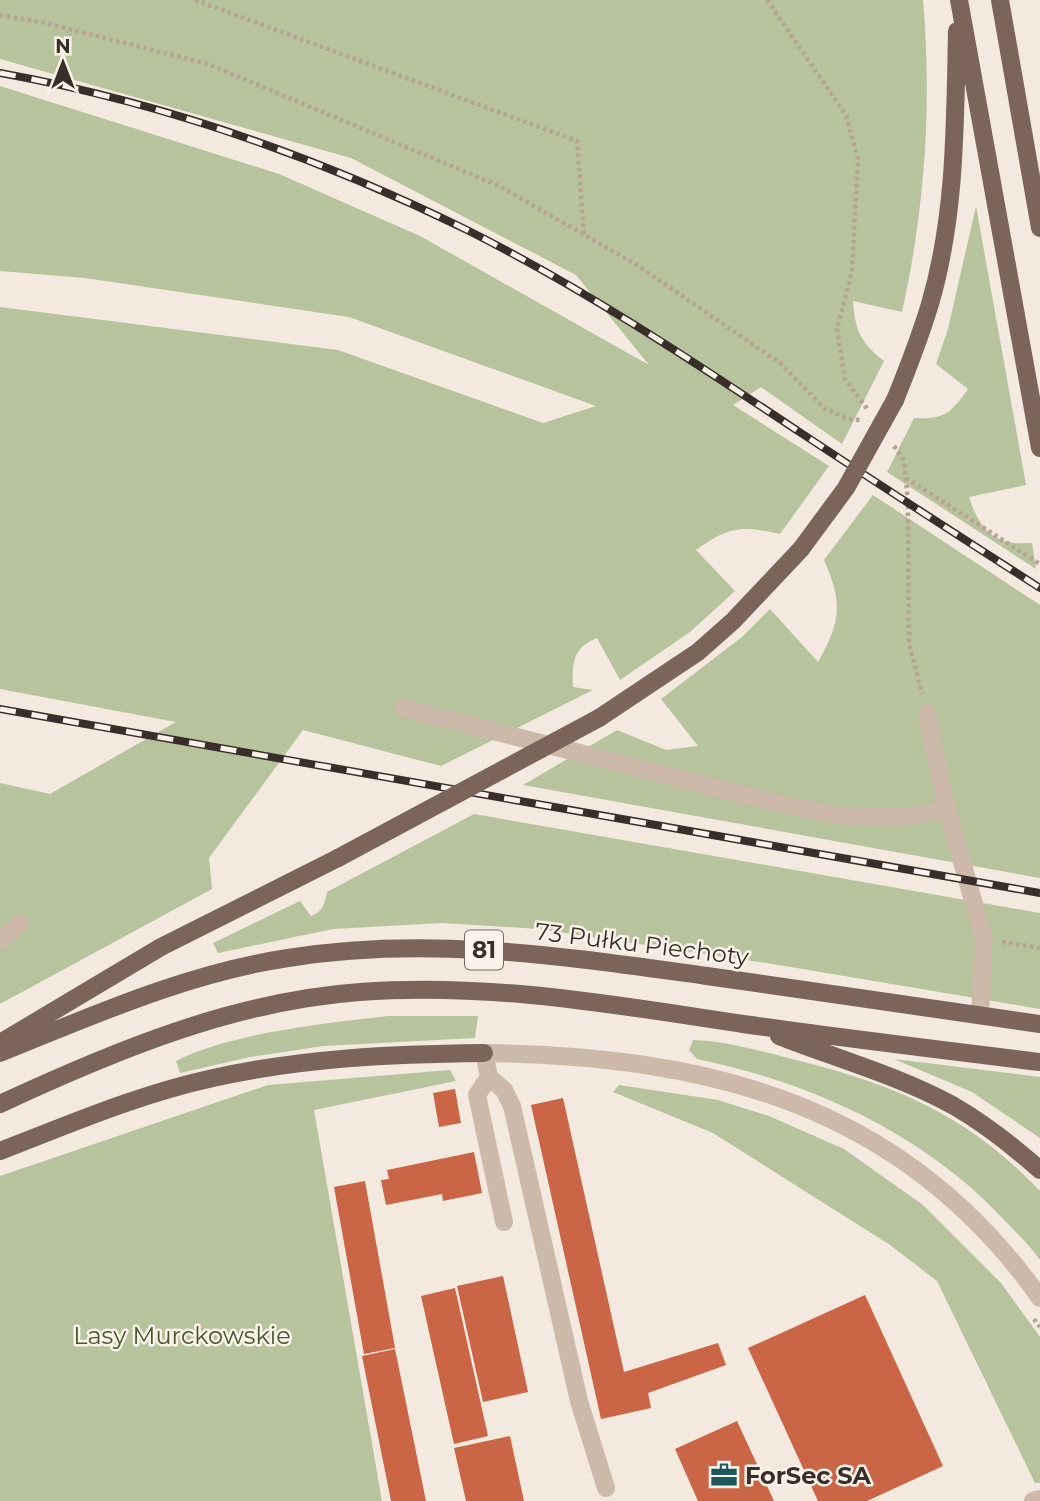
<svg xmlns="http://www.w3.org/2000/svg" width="1040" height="1501" viewBox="0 0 1040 1501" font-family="Montserrat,sans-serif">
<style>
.green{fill:#b6c39d}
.building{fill:#ca6645}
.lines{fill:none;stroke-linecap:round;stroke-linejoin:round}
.path{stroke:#b8a393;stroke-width:4.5;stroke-dasharray:3.5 3.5;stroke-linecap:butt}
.minor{stroke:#ccb9a9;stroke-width:18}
.major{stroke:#7b655a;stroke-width:18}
.rail-casing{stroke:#392e29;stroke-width:8}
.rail{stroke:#fbf3ea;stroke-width:5;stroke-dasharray:16;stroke-linecap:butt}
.major-bridge{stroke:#7b655a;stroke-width:18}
.labels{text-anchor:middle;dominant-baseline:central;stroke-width:5;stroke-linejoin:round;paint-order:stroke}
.shield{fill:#fbf3ea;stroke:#736963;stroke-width:2}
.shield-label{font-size:23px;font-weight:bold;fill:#392e29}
.street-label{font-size:24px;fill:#392e29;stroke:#fbf3ea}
.park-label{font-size:24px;fill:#48582c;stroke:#fbf3ea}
.poi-label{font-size:24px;font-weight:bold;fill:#392e29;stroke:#fbf3ea;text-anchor:start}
</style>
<rect width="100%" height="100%" fill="#f3e9de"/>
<!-- green -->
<path class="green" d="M0 0H923C932 106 925 208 902 312L853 301C855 331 861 343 884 361L842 444 761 387 733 405 829 466 780 534C741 525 728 527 696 550L735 591 690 632 620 680 597 638C573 647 572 663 573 687L593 690 441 766 303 730 209 858 212 889 0 1004V783L50 794 176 722 0 689V307L338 350 543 423 596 406 349 317 85 278 0 271V86L279 174 420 236 649 365 576 275 351 158 0 59Z
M976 206 1026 485 969 497C980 531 995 546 1032 543L1036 569 887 472 914 418C944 420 951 413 968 389L936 364 948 329Z
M873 495 1040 605V878L523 785 617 730 666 750 698 746 661 699 742 637 770 609 818 662C841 622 843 603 824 560Z
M474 814 1040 913V1009L773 964 539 929 442 923 333 929 218 953 213 943 300 901 311 916C323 912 325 903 327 892Z
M388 1016H478L475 1038 323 1046 250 1057 180 1073 176 1061C229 1033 328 1023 388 1016Z
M693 1040C726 1041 756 1050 788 1058 891 1083 966 1113 1040 1191V1260C1031 1247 1019 1235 1008 1224 927 1135 813 1083 697 1059L689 1050Z
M894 1059 1040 1077V1138L972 1092Z
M450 1070 456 1081 314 1110 382 1501H0V1176L268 1085Z
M619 1085 718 1100 769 1116 844 1149 923 1205 1001 1283 1040 1337V1483H1035L937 1281 890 1245 713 1133 613 1092Z"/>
<!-- building -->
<path class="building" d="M455 1089 461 1123 439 1127 433 1093Z
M563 1098 624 1372 718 1343 726 1365 648 1393 651 1408 601 1419 531 1105Z
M474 1152 482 1193 443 1201 442 1194 386 1205 381 1180 389 1179 387 1170Z
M365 1181 395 1348 364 1354 334 1187Z
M503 1276 528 1392 483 1402 457 1286Z
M455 1288 488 1436 454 1444 421 1296Z
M865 1295 943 1466 867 1501H818L748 1348Z
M395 1349 426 1501H391L362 1356Z
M737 1421 774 1501H698L675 1449Z
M510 1436 524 1501H466L454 1448Z"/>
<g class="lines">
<!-- path -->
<path class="path" d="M195 0 577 141 584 235
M767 0 846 115 858 159 852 271 837 329 845 379 868 410
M0 15 45 23 208 64 499 186 637 265 780 363 824 408 848 419 860 420
M894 446 904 460 908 502 909 643 922 694
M906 478 1040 564
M1002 942 1040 948
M1034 1319 1040 1327"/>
<!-- minor -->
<path class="minor" d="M403 708 772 802 841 816 906 817 947 809
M927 713 947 809 984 939 980 1015
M0 940 20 924
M489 1077 477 1095 504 1222
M606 1488 579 1401 512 1106 504 1090 489 1077 484 1053C709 1056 903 1104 1040 1298
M1033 1501 1040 1499"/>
<!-- major -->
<path class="major" d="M959 0 1040 448
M1000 0 1040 228
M895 400C908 368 920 337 930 304 956 215 955 123 957 31
M599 718 698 652 733 621 801 549
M779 1036C838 1059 899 1076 954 1106 985 1124 1013 1146 1040 1170
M0 1043 161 947 338 858
M0 1053C94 1015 188 973 288 958 429 935 568 957 707 976 818 992 929 1008 1040 1024
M0 1104C114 1051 234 1001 360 992 488 982 617 1005 743 1024 842 1038 941 1050 1040 1062
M0 1151C70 1124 139 1094 213 1078 303 1058 392 1054 484 1053"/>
<defs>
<path id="rail" d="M0 73C161 102 320 158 467 230 583 288 691 360 798 431 878 484 959 536 1040 588
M0 709 1040 893"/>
</defs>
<!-- rail casing -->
<use href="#rail" class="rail-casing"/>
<!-- rail -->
<use href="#rail" class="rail"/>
<!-- major-bridge -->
<path class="major-bridge" d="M801 549 846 488 895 400
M338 858 599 718"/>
</g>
<!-- icons -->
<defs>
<symbol id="office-bare" viewBox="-9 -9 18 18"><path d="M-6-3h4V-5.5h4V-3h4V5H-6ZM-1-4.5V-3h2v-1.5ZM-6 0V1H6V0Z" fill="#1d585c" stroke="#fbf3ea" stroke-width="2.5" paint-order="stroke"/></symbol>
</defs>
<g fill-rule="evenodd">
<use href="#office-bare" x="705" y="1456" width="38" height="38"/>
</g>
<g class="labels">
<!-- shield labels -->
<rect class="shield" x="465" y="930.5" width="38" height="39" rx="5"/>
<g class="shield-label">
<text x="484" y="950">81</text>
</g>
<!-- street labels -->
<g class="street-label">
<text transform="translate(642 944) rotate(7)">73 Pułku Piechoty</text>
</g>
<!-- park labels -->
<g class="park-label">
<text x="182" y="1335">Lasy Murckowskie</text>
</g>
<!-- poi labels -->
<g class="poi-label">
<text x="745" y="1475">ForSec SA</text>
</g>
</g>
<!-- north arrow -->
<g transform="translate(63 63)" stroke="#fbf3ea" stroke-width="5" paint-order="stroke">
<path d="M0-5L12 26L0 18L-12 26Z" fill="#392e29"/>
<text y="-10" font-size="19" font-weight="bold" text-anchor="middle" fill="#392e29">N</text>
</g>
</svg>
